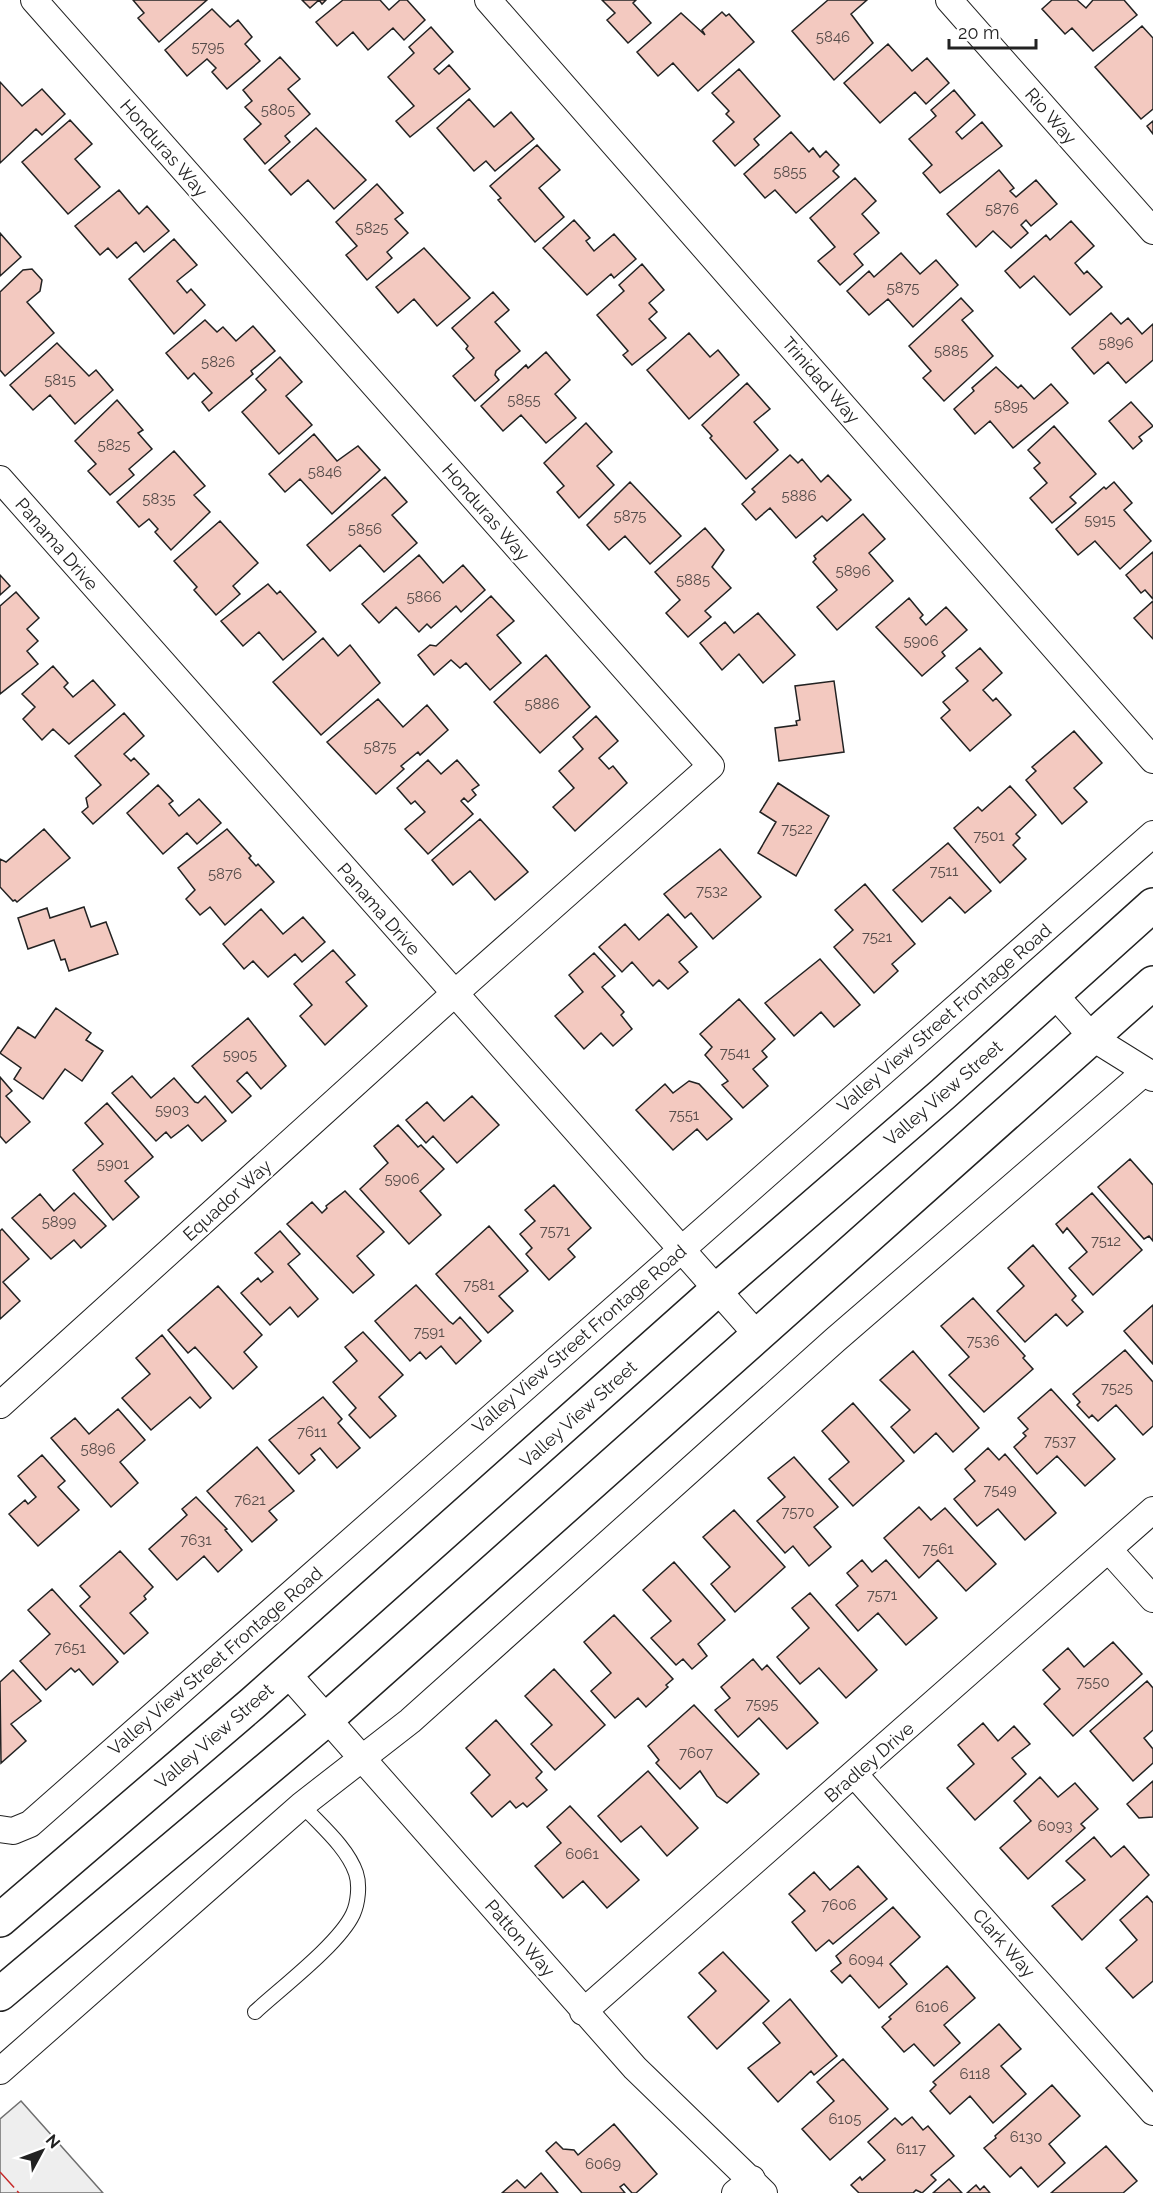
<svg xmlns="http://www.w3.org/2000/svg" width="1153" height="2193" viewBox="0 0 1153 2193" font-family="Raleway,sans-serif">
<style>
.green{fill:#eee;stroke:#6f6f6f;stroke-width:1.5}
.building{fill:#f3c9c0;stroke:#222;stroke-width:1.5}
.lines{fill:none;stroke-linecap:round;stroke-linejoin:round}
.lane-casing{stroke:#222;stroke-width:16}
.street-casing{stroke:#222;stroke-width:28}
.primary-casing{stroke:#222;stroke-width:36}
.lane{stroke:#fff;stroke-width:14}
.street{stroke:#fff;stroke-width:26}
.primary{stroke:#fff;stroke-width:33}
.power{stroke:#c62828;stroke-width:1.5;stroke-dasharray:21 4.5 3 4.5;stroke-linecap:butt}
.labels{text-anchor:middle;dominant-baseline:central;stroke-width:4.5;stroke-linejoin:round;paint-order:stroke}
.number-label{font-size:15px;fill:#564c4a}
.street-label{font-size:18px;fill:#222;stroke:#fff}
</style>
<rect width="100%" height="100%" fill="#fff"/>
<!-- green -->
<path class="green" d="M21 2101 103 2193H0V2119Z"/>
<!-- building -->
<path class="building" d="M133 0H207L159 42 138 18 144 13Z
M302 0H326L322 4 319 0 310 8Z
M343 0H380L389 10 400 0H407L425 20 404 40 393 28 368 50 353 32 337 46 316 22Z
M602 0H636L633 3 651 23 628 43 607 20 615 13Z
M828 0H867L851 14 873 43 834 80 792 31Z
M1052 0H1077L1086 8 1093 0H1124L1137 15 1093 51 1072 28 1065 34 1042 9Z
M212 9 230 27 238 20 252 37 245 44 260 61 227 89 212 72 216 68 207 59 187 76 165 50Z
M722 12 726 16 729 14 754 42 698 91 673 63 658 76 637 52 681 13 705 35 702 30Z
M1142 26 1153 38V109L1141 119 1095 67Z
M431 27 453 52 434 69 439 74 449 65 470 89 410 137 396 121 414 106 388 77 414 53 409 47Z
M888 44 912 71 927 58 949 83 926 104 915 92 880 123 844 83Z
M280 57 300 79 288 89 310 114 285 136 290 142 265 164 244 139 261 124 245 107 252 101 243 90Z
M739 69 780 116 754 139 759 145 735 166 713 141 734 122 726 114 729 111 712 93Z
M0 82 22 106 42 89 65 114 42 135 36 129 0 163Z
M954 90 975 115 956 132 962 139 982 122 1002 146 940 193 923 173 932 165 909 139 936 116 931 110Z
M469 99 494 127 511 112 534 139 495 171 486 161 474 171 437 128Z
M70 120 92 144 75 159 100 187 68 214 22 162Z
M1153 121V134L1147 126Z
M316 128 366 180 334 209 308 180 291 195 269 170Z
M791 132 809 152 813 148 820 157 826 151 839 165 833 171 839 177 796 213 775 190 765 198 744 174Z
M537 145 560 170 539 188 564 217 535 242 498 200 501 198 490 186Z
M999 170 1014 188 1010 191 1016 197 1036 180 1057 204 1031 226 1026 220 1021 225 1028 233 1011 248 993 231 976 247 947 214Z
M855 178 876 201 862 214 879 233 854 254 863 265 840 285 818 261 835 247 810 218Z
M377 184 403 213 395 219 408 233 387 252 392 258 367 280 346 255 357 246 336 222Z
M119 190 139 214 147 206 169 231 144 252 136 242 117 258 108 248 100 255 75 226Z
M574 220 590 238 586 241 594 251 614 234 636 259 614 278 611 274 587 295 543 248Z
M1071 221 1094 246 1075 263 1084 274 1087 271 1102 287 1070 315 1034 276 1020 288 1005 271 1046 235 1050 240Z
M0 233 21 257 0 276Z
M174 239 197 265 177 281 187 293 191 289 205 305 174 334 129 279Z
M424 248 470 298 437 326 414 299 398 313 376 287Z
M901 253 920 274 936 260 958 285 913 327 888 299 869 315 847 291 869 271 874 277Z
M642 264 664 290 649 303 657 312 649 319 666 338 632 365 623 355 628 351 597 315 624 291 619 285Z
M32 269 42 280 40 291 27 302 54 333 5 376 0 370V292L23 270Z
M493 292 509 310 495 322 520 351 496 371 495 375 499 380 475 401 453 376 474 358 466 349 468 346 452 328Z
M961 298 973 311 962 320 993 356 944 401 923 378 931 371 909 346Z
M1111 313 1121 324 1128 318 1142 334 1153 324V360L1126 383 1108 362 1094 374 1072 348Z
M205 320 217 332 223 327 236 341 253 326 275 351 251 371 253 374 209 411 202 402 212 393 194 373 188 379 166 353Z
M689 333 710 357 718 350 739 375 689 419 647 370Z
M57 343 89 376 96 370 113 390 75 424 50 395 33 410 10 385Z
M546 352 570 380 555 394 576 418 546 443 521 415 503 431 481 406 526 365 528 368Z
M280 357 302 382 286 396 312 425 279 454 242 412 266 390 256 379Z
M996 367 1018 388 1021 385 1034 399 1051 384 1068 403 1013 448 990 421 975 434 954 409 974 391 972 388Z
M747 383 770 409 754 422 778 450 746 479 710 438 712 436 702 425Z
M117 400 143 430 138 433 152 449 129 469 134 475 110 495 88 471 96 464 75 441Z
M1131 402 1153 426 1139 437 1142 441 1133 449 1109 421Z
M586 423 612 452 597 466 614 485 579 518 557 492 564 486 544 463Z
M1054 426 1096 474 1070 497 1076 503 1052 523 1030 498 1047 483 1034 468 1040 463 1028 450Z
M314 434 337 461 358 446 380 470 332 514 300 479 285 492 269 474Z
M174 451 205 486 194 495 210 512 171 550 155 532 158 529 149 519 139 527 117 502Z
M790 455 798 463 802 459 821 482 828 475 851 500 827 521 822 516 796 538 770 508 756 520 742 504 755 492 752 489Z
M385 477 407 502 392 515 417 543 384 572 360 545 330 571 307 545Z
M630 482 681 536 650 564 625 536 609 550 587 525Z
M1114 482 1132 503 1124 510 1151 541 1120 569 1095 541 1078 555 1056 529 1104 487 1106 489Z
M863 514 885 539 869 553 893 581 837 630 817 607 837 590 813 562 816 559 814 556Z
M220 521 258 563 233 586 240 594 216 615 194 590 197 587 174 561Z
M705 528 724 550 712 567 731 588 705 611 711 617 688 637 666 613 680 600 655 572Z
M1153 552V599L1145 590 1141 593 1126 575Z
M419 555 443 583 463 565 485 590 461 612 456 606 431 628 427 624 419 632 396 607 379 623 362 604Z
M0 575 10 586 0 595Z
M268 584 277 594 280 591 316 632 283 660 259 632 243 646 221 621Z
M16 592 39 618 27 629 38 641 27 651 38 664 0 694V606Z
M491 596 514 621 497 635 521 663 490 690 466 663 460 668 451 660 434 675 418 655 430 645 436 646Z
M909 598 923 615 920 618 926 625 946 607 967 630 942 652 945 656 922 676 876 627Z
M1153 601V639L1134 618Z
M758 613 795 655 763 683 739 654 722 670 700 643 725 622 734 633Z
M323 638 338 656 350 645 380 683 321 735 273 682Z
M980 648 1002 673 983 690 993 701 996 698 1011 715 970 751 941 718 950 710 943 702 968 681 956 668Z
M546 655 590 707 540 753 494 702Z
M53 666 68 683 64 687 73 697 93 680 115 705 69 744 53 729 42 740 23 719 35 707 22 694Z
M834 681 844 752 779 761 775 728 797 725 796 721 800 720 795 686Z
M378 699 403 727 427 705 448 730 420 755 418 752 401 766 404 769 376 794 327 742Z
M124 713 144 736 124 754 131 761 134 758 149 774 93 824 82 812 88 807 86 798 101 785 75 756Z
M596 716 618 741 599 758 609 769 613 766 627 783 575 831 553 807 574 788 559 771 583 749 573 737Z
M1074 731 1102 763 1074 788 1087 802 1062 824 1026 780 1036 771 1032 767Z
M428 760 441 774 457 760 479 785 472 790 476 795 468 802 464 798 461 801 473 814 428 854 405 829 425 812 415 801 411 804 397 788Z
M778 783 829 816 796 876 758 853 776 822 760 812Z
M158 785 173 801 169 804 179 816 199 799 221 823 197 844 187 833 163 854 127 813Z
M1010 786 1036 815 1016 834 1020 838 1013 845 1026 859 1000 883 954 828 978 807 982 811Z
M480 819 528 872 495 900 470 871 453 885 432 860Z
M44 829 70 858 17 902 15 900 13 901 0 887V859L6 862Z
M227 829 251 856 249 858 256 866 258 864 274 882 225 925 210 907 200 915 186 899 195 890 178 868Z
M948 843 991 891 965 913 950 897 922 922 893 890Z
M720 849 761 897 713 939 691 913 685 918 664 894Z
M865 884 915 944 892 964 898 971 874 993 834 947 853 930 835 910Z
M84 907 91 927 106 922 118 954 69 971 65 959 61 960 54 940 28 949 18 918 47 908 50 918Z
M261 909 283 934 303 917 325 942 302 962 295 954 268 977 253 961 244 969 223 944Z
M668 914 697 947 679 962 688 972 668 989 659 980 653 986 632 962 622 972 599 947 625 924 639 940Z
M333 950 355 975 346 982 367 1006 325 1045 300 1016 312 1005 294 984Z
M594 953 615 976 602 987 624 1012 621 1015 632 1029 613 1046 601 1033 584 1049 555 1016 583 992 569 975Z
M820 959 860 1005 834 1027 821 1012 794 1036 765 1003Z
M739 999 775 1039 762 1051 767 1057 753 1069 768 1086 743 1108 722 1085 728 1081 705 1055 712 1047 700 1034Z
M56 1008 91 1033 86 1040 103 1051 82 1081 65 1069 43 1099 14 1079 21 1068 0 1053 18 1027 35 1038Z
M248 1018 286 1066 261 1089 247 1072 237 1081 251 1096 232 1113 192 1066Z
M132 1076 151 1098 174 1078 195 1102 198 1103 205 1096 226 1121 202 1141 188 1125 171 1138 166 1132 156 1141 112 1093Z
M0 1077 12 1091 6 1096 30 1122 6 1143 0 1136Z
M689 1081 699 1084 732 1119 707 1140 697 1129 673 1150 636 1110 665 1084 673 1093Z
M472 1096 499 1125 457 1163 433 1136 426 1143 406 1120 427 1102 444 1121Z
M107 1103 153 1157 125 1181 139 1197 113 1220 73 1170 103 1144 85 1123Z
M398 1125 418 1147 421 1145 444 1169 420 1191 441 1215 409 1244 360 1189 388 1163 374 1146Z
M1130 1159 1153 1185V1241L1149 1236 1144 1239 1098 1187Z
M554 1185 591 1228 568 1249 575 1257 549 1280 526 1254 532 1248 520 1234 535 1221 525 1210Z
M345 1191 384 1232 357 1256 374 1275 353 1293 287 1224 312 1202 322 1213 327 1208 326 1206Z
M74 1193 106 1226 81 1248 74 1240 51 1259 12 1218 40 1194 54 1211Z
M1092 1193 1142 1250 1093 1295 1069 1268 1087 1252 1067 1228 1063 1233 1056 1224Z
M489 1226 528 1271 499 1296 513 1311 488 1333 436 1274Z
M2 1229 29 1259 3 1282 20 1301 0 1319V1231Z
M280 1231 300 1254 288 1264 318 1299 298 1317 290 1307 270 1325 241 1293 258 1278 261 1282 273 1272 255 1253Z
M1033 1245 1076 1296 1072 1300 1083 1312 1067 1326 1056 1314 1025 1342 997 1311 1024 1286 1008 1268Z
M416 1285 449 1321 453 1324 460 1317 481 1341 456 1364 441 1346 426 1359 420 1352 410 1361 375 1321Z
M218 1286 262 1335 244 1352 257 1367 233 1389 195 1347 188 1353 168 1330Z
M973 1298 1025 1356 1023 1358 1033 1369 984 1412 949 1375 969 1357 941 1326Z
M1153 1305V1364L1124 1331Z
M363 1332 403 1375 379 1397 396 1416 370 1438 349 1415 356 1408 333 1382 357 1361 345 1347Z
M162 1335 211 1398 200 1408 190 1397 151 1430 122 1398 150 1374 136 1358Z
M1125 1350 1153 1382V1426L1143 1435 1116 1405 1098 1421 1092 1415 1089 1418 1077 1405 1080 1402 1073 1394Z
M913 1351 979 1428 953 1452 936 1433 914 1453 891 1427 910 1410 880 1380Z
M1051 1389 1115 1459 1085 1486 1057 1456 1037 1474 1014 1447 1026 1436 1023 1433 1028 1429 1018 1418Z
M323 1397 342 1419 338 1423 360 1448 337 1468 320 1448 311 1455 315 1460 299 1474 269 1440Z
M853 1403 904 1461 853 1506 829 1479 849 1462 822 1431Z
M118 1409 145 1440 120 1462 138 1483 111 1507 51 1438 75 1418 89 1434Z
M257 1447 294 1491 269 1511 277 1520 252 1542 207 1491Z
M988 1448 999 1460 1005 1454 1056 1513 1025 1540 998 1509 977 1526 954 1499 975 1481 965 1469Z
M42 1455 65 1481 58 1487 79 1510 38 1546 9 1514 25 1500 28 1504 36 1497 18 1476Z
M794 1457 838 1507 814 1527 831 1547 809 1566 793 1546 785 1553 757 1521 785 1497 768 1478Z
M196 1497 227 1529 225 1530 242 1550 218 1572 204 1556 177 1580 149 1549 187 1515 182 1509Z
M919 1507 931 1520 945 1508 996 1564 966 1591 938 1560 919 1578 884 1538Z
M734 1510 785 1567 735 1612 711 1584 730 1567 703 1537Z
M120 1551 153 1587 144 1596 146 1599 130 1613 148 1633 124 1654 80 1606 90 1597 80 1586Z
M862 1560 872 1572 886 1560 937 1618 906 1645 878 1613 858 1631 836 1605 858 1586 847 1573Z
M674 1562 725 1620 698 1644 707 1656 692 1669 683 1659 676 1665 651 1638 671 1621 643 1590Z
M52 1589 118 1662 93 1685 79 1669 75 1672 71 1668 46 1690 20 1661 50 1634 28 1610Z
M810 1593 877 1670 846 1698 819 1668 800 1684 777 1657 809 1628 792 1608Z
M614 1615 673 1679 666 1685 668 1687 646 1707 638 1698 615 1718 591 1691 611 1673 584 1642Z
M1113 1642 1142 1674 1073 1736 1044 1704 1060 1689 1043 1670 1068 1648 1084 1667Z
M753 1659 762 1670 767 1665 818 1723 787 1749 759 1718 738 1737 715 1710 730 1698 721 1687Z
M554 1669 605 1725 555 1770 531 1744 552 1725 525 1696Z
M13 1670 41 1701 11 1724 26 1741 1 1763 0 1682Z
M1147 1681 1153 1688V1730L1144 1738 1153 1749V1763L1133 1781 1090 1731Z
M694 1705 759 1774 727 1803 717 1796 700 1771 680 1789 656 1763 659 1760 648 1746Z
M496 1720 542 1772 536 1778 547 1790 527 1807 523 1803 516 1808 510 1801 492 1817 471 1793 490 1775 466 1748Z
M983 1723 998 1741 1014 1726 1030 1744 1012 1758 1026 1774 975 1820 947 1788 974 1764 958 1745Z
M648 1771 698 1828 667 1856 641 1826 621 1842 598 1816Z
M1040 1777 1058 1797 1075 1783 1098 1809 1081 1824 1085 1828 1028 1879 1000 1848 1031 1821 1014 1801Z
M1153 1781V1817L1139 1818 1127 1804Z
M570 1806 639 1880 607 1908 583 1881 563 1898 535 1866 561 1843 547 1827Z
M1094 1837 1111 1857 1124 1846 1149 1875 1082 1940 1052 1906 1085 1880 1066 1861Z
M858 1866 887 1899 833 1944 829 1940 816 1951 792 1922 805 1911 789 1894 814 1872 830 1890Z
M1147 1896 1153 1903V1981L1133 1998 1106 1968 1137 1940 1120 1920Z
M893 1907 920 1937 890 1964 907 1984 879 2008 850 1975 842 1983 831 1971 841 1963 836 1956Z
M723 1952 769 2001 717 2049 688 2017 716 1991 699 1973Z
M947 1966 975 1998 944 2025 960 2043 934 2066 914 2044 904 2052 882 2027 891 2019 889 2017Z
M790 1999 837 2056 814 2075 811 2071 778 2102 748 2068 780 2043 763 2023Z
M999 2024 1021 2049 1001 2066 1026 2094 993 2123 970 2096 950 2114 930 2091 936 2085 933 2082Z
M843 2059 888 2109 830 2160 802 2129 834 2101 817 2082Z
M1052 2085 1080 2116 1049 2144 1065 2163 1038 2187 1021 2167 1010 2177 984 2148 996 2138 995 2136Z
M912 2117 923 2130 928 2126 954 2156 931 2175 936 2180 922 2193 916 2190 913 2193H859L851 2185 860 2177 862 2180 885 2160 868 2142 895 2118 902 2125Z
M614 2124 657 2174 636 2193H632L624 2184 620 2187 625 2193H582L546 2151 556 2142 563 2149 574 2150 578 2155Z
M1106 2146 1137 2181 1123 2193H1051Z
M541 2173 558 2193H502L517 2180 525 2188Z
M949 2179 962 2193H933Z
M976 2185 980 2190 984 2186 990 2193H967Z"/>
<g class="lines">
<defs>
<path id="lane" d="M255 2012C281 1988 339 1944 353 1914 358 1903 360 1885 356 1873 347 1847 320 1825 302 1805"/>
<path id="street" d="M488 0 1153 760
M949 0 1153 231
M0 479 759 1337
M1054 994 1093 1038 1146 1071 1153 1078
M0 1405 454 994 711 766 34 0
M1109 1550 1153 1599
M286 1672 635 2068 764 2193
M855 1775 1153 2112
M0 1829 13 1831 30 1824 1153 834
M583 2012 1153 1510
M0 2071 302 1805 410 1721 835 1340 1146 1071
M735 2193 752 2179"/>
<path id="primary" d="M0 1920 253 1703 719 1288 943 1094 1153 905
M0 1994 328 1718 1153 983"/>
</defs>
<!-- lane casing -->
<use href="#lane" class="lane-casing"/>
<!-- street casing -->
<use href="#street" class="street-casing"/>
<!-- primary casing -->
<use href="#primary" class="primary-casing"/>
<!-- lane -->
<use href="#lane" class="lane"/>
<!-- street -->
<use href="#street" class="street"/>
<!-- primary -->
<use href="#primary" class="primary"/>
<!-- power -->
<path class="power" d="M0 2172 19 2193"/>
</g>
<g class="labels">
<!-- number labels -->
<g class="number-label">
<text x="833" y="37">5846</text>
<text x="208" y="47">5795</text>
<text x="278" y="110">5805</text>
<text x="790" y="172">5855</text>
<text x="1002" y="209">5876</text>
<text x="372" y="228">5825</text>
<text x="903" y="288">5875</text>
<text x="1116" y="343">5896</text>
<text x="951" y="351">5885</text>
<text x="218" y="362">5826</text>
<text x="60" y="380">5815</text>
<text x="524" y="400">5855</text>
<text x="1011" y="406">5895</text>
<text x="114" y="445">5825</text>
<text x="325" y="472">5846</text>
<text x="799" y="496">5886</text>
<text x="159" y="499">5835</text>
<text x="630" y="516">5875</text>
<text x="1100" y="520">5915</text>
<text x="365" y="529">5856</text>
<text x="853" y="571">5896</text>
<text x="693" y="580">5885</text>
<text x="424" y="597">5866</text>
<text x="921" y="641">5906</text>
<text x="542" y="704">5886</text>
<text x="380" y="747">5875</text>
<text x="797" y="829">7522</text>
<text x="989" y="836">7501</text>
<text x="944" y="871">7511</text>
<text x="225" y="874">5876</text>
<text x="712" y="891">7532</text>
<text x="877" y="937">7521</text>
<text x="735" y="1053">7541</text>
<text x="240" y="1055">5905</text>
<text x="172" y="1110">5903</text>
<text x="684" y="1115">7551</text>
<text x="113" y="1164">5901</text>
<text x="402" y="1179">5906</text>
<text x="59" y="1222">5899</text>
<text x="555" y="1231">7571</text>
<text x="1106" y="1241">7512</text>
<text x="479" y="1285">7581</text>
<text x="429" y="1332">7591</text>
<text x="983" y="1341">7536</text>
<text x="1117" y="1388">7525</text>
<text x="312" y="1432">7611</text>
<text x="1060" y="1441">7537</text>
<text x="98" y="1449">5896</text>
<text x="1000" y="1490">7549</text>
<text x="250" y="1500">7621</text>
<text x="798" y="1512">7570</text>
<text x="196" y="1540">7631</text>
<text x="938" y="1549">7561</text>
<text x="882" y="1595">7571</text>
<text x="70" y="1648">7651</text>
<text x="1093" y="1682">7550</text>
<text x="762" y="1704">7595</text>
<text x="696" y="1753">7607</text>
<text x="1055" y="1826">6093</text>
<text x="582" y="1854">6061</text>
<text x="839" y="1905">7606</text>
<text x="866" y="1960">6094</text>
<text x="932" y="2007">6106</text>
<text x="975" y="2074">6118</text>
<text x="845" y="2119">6105</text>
<text x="1026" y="2137">6130</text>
<text x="911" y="2149">6117</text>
<text x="603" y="2164">6069</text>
</g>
<!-- street labels -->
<g class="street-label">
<text transform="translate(1051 116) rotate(49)">Rio Way</text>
<text transform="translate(164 148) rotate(49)">Honduras Way</text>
<text transform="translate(821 380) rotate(49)">Trinidad Way</text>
<text transform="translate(486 512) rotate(49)">Honduras Way</text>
<text transform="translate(57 544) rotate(49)">Panama Drive</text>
<text transform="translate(379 909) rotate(49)">Panama Drive</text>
<text transform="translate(944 1018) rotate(-41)">Valley View Street Frontage Road</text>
<text transform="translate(943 1093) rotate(-41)">Valley View Street</text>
<text transform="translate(227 1200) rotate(-42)">Equador Way</text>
<text transform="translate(579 1339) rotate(-41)">Valley View Street Frontage Road</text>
<text transform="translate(578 1414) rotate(-42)">Valley View Street</text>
<text transform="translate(215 1661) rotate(-41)">Valley View Street Frontage Road</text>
<text transform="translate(214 1736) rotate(-41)">Valley View Street</text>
<text transform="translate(869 1762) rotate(-41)">Bradley Drive</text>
<text transform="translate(520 1938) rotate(49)">Patton Way</text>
<text transform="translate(1004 1943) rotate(49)">Clark Way</text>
</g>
</g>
<!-- north arrow -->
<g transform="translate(42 2151) rotate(49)" stroke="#ffffff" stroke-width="4.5" paint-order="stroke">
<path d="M0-4.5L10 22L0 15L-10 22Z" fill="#222222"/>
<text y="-9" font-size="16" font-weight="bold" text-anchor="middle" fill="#222222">N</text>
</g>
<!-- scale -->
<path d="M949 39v9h87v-9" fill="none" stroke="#222222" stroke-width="3"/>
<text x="958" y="39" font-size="18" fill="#222222" stroke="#ffffff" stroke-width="4.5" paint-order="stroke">20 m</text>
</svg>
